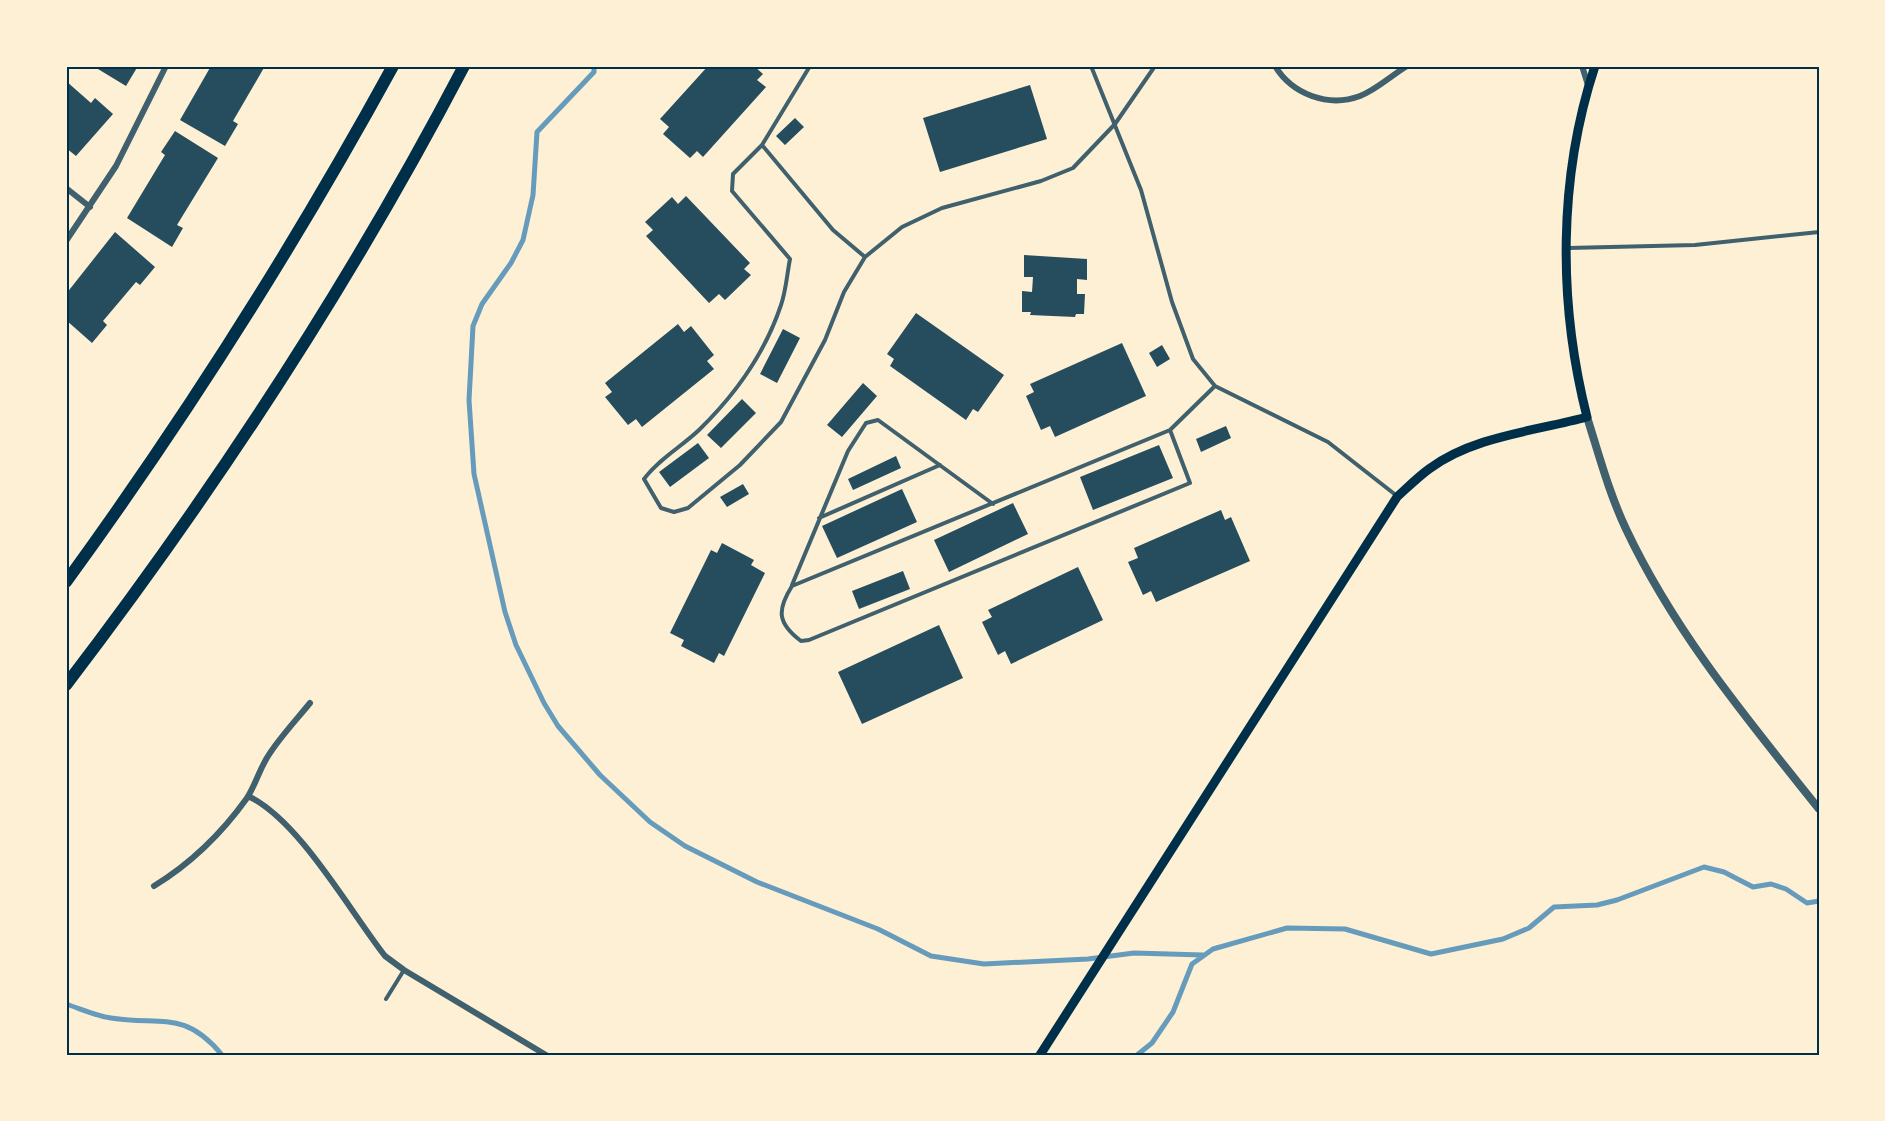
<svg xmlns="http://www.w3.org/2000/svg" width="1885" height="1121" viewBox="0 0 1885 1121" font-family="Karla,sans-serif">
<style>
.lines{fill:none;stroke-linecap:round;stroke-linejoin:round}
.stream{stroke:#669bbc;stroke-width:5}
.building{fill:#264d5e}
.service{stroke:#3f606c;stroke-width:4}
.minor{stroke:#3f606c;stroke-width:6}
.tertiary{stroke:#3f606c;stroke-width:8}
.secondary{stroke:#003049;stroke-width:9}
.motorway{stroke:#003049;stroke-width:12}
.neatline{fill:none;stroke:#003049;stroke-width:2}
</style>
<rect width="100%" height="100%" fill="#fdf0d5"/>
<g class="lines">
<!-- stream -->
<path class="stream" d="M594 66V72L537 132 533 195 523 240 511 263 482 304 473 326 469 400 474 474 505 612 516 645 544 703 558 726 600 775 650 822 685 846 757 882 878 929 931 956 984 964 1088 959 1134 953 1203 955
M66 1004C81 1009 96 1016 111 1018 160 1026 184 1009 222 1055
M1137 1055 1152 1043 1173 1012 1192 964 1213 949 1287 928 1345 929 1431 954 1503 939 1529 928 1554 907 1597 905 1617 900 1704 867 1724 872 1753 887 1771 884 1786 889 1807 903 1819 901"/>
</g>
<!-- building -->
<path class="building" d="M93 66H138L126 86Z
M211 66H265L233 121 238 124 225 146 180 120Z
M708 66H754L763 74 757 80 766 87 703 157 697 151 690 158 663 134 669 127 660 119Z
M66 81 91 103 95 98 113 114 76 156 66 148Z
M1030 85 1047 139 940 172 923 118Z
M795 118 804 127 785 145 776 136Z
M175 131 218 158 177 225 183 228 172 247 127 218 165 155 161 152Z
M686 196 750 263 744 269 751 275 725 300 719 294 709 303 646 236 653 230 645 222 672 197 678 204Z
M115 232 155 267 140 285 136 282 103 321 107 325 92 343 66 320V294Z
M1024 255 1087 259V280L1077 279V294H1085L1084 314H1076L1075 317 1030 315 1031 312H1022V291L1032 292 1033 277H1024Z
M916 313 1004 375 978 412 973 409 966 420 890 366 894 359 887 354Z
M678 324 684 332 691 326 714 355 707 361 714 369 642 427 636 419 628 425 605 397 612 392 605 383Z
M783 329 800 338 777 383 760 374Z
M1122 343 1146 396 1055 437 1050 426 1041 430 1026 396 1034 392 1030 384Z
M1162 345 1170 359 1157 367 1149 353Z
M863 383 877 396 842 437 827 425Z
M742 399 756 413 721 448 707 435Z
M1226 426 1231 438 1201 452 1196 439Z
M698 443 709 458 670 487 659 472Z
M1159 445 1173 478 1093 510 1080 477Z
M896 456 901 468 853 490 848 479Z
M743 484 749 494 727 507 720 497Z
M902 489 917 522 837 558 822 526Z
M1013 503 1028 534 949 572 934 540Z
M1221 510 1225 520 1231 517 1250 561 1156 602 1151 591 1143 595 1128 562 1138 558 1134 548Z
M722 543 754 560 751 565 765 573 724 656 719 653 714 663 681 646 684 640 670 633 711 550 717 553Z
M1078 567 1103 620 1011 664 1005 651 998 655 982 622 992 617 988 610Z
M903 571 910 589 859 609 852 591Z
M939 625 963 678 862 724 838 672Z"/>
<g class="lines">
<!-- service -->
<path class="service" d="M810 66 762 145 833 230 865 257
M1091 66 1141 190 1172 302 1193 359 1215 386 1328 442 1397 496
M762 145 733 174 732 191 790 259C787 274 786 291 781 305 765 353 735 395 699 430 681 447 659 459 644 479L661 508 674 512 688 508 740 465 781 422 825 340 844 292 865 257 902 227 942 208 1041 181 1073 168 1115 124 1155 66
M1568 248 1695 245 1819 232
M1170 430 1190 483 809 640 801 641C777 623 777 610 792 586L1170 430 1215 386
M819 518 940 465
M792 585 848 451 866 423 878 420 993 504
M386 999 404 970"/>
<!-- minor -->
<path class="minor" d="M1275 66C1292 94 1328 108 1360 96 1376 90 1392 75 1407 66
M1582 66 1588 85
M66 188 90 207
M66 241 116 166 166 66
M248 796C299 820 349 910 385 956L404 970 546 1055
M154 886C190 864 222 833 247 798 256 784 260 767 270 753 282 735 297 719 310 703"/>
<!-- tertiary -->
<path class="tertiary" d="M1587 417C1599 455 1609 493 1626 529 1675 633 1748 720 1819 809"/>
<!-- secondary -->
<path class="secondary" d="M1040 1055 1397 497C1408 487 1418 477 1429 469 1473 436 1536 431 1587 417 1558 303 1558 178 1595 66"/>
<!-- motorway -->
<path class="motorway" d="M66 582C186 417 295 245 393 66
M66 685C215 490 350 284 464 66"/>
</g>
<!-- border -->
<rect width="1885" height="1121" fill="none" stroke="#fdf0d5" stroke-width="135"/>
<rect x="68" y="68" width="1750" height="986" class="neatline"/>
</svg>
